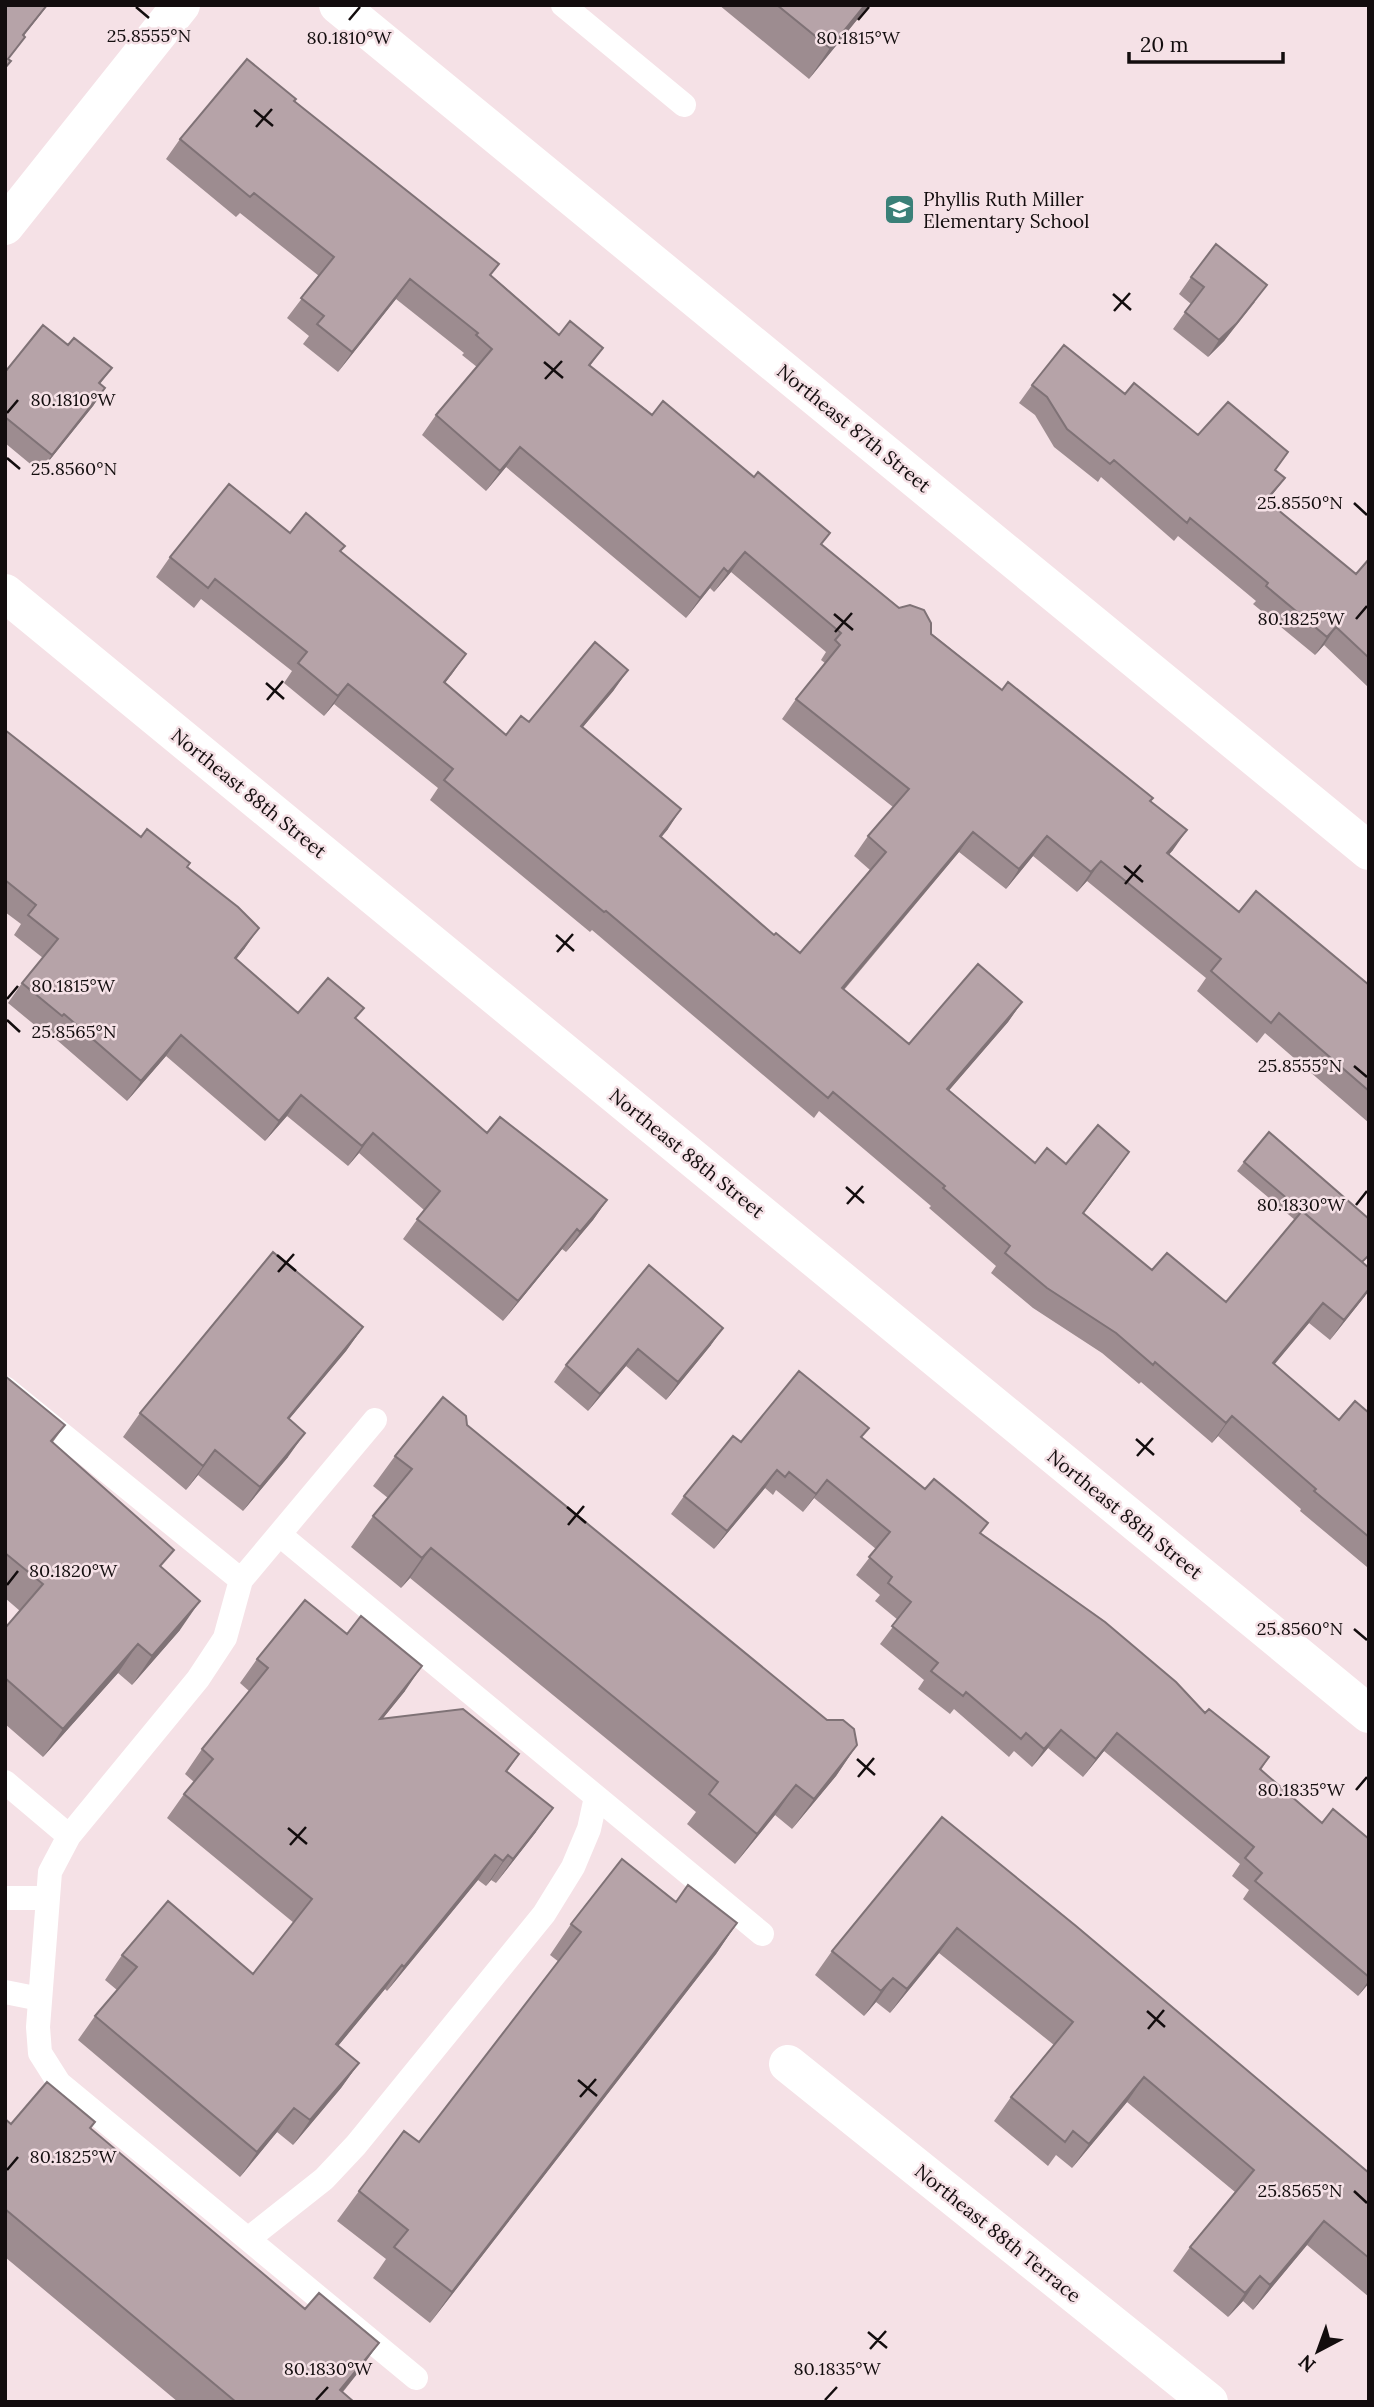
<svg xmlns="http://www.w3.org/2000/svg" width="1374" height="2407" viewBox="0 0 1374 2407" font-family="Lora,serif">
<style>
.lines{fill:none;stroke-linecap:round;stroke-linejoin:round}
.service{stroke:#fff;stroke-width:24}
.minor{stroke:#fff;stroke-width:38}
.wall{fill:#9d8c90}
.shaded-wall{fill:#7f7276}
.building{fill:#b6a3a8;stroke:#7f7276;stroke-width:2}
.ticks{fill:none;stroke:#130d0e;stroke-width:2.5}
.labels{text-anchor:middle;dominant-baseline:central;stroke-width:5;stroke-linejoin:round;paint-order:stroke}
.poi-label{font-size:19px;fill:#130d0e;stroke:#f5e1e6;text-anchor:start}
.street-label{font-size:19px;fill:#130d0e;stroke:#f5e1e6}
.ticks-label{font-size:18px;text-anchor:middle;fill:#130d0e;stroke:#f5e1e6;stroke-width:5;stroke-linejoin:round;paint-order:stroke}
</style>
<rect width="100%" height="100%" fill="#f5e1e6"/>
<g class="lines">
<!-- service -->
<path class="service" d="M563 5 684 105
M5 1388 241 1580 225 1638 198 1679 69 1836 50 1872 38 2027 40 2053 59 2083 416 2378
M280 1535 762 1934
M241 1580 375 1420
M5 1782 69 1836
M5 1898H48
M5 1992 40 1999
M248 2239 324 2179 356 2145 544 1914 573 1867 589 1829 596 1797"/>
<!-- minor -->
<path class="minor" d="M338 5 1369 851
M5 226 181 5
M5 593 1369 1714
M788 2064 1209 2402"/>
</g>
<!-- wall -->
<path class="wall" d="M719 5H869L809 79Z
M295 101 559 335 603 348 590 366 822 545 1002 690 1150 802 1173 850 1169 854 1239 912 1369 985V1123L1265 1033 1257 1043 1197 991 1206 978 1087 881 1077 892 1033 856 1006 889 959 852 844 990 909 1044 1022 1002 1008 1022 949 1090 1035 1163 1066 1164 1129 1152 1083 1213 1152 1270 1226 1302 1295 1220 1237 1171 1244 1162 1363 1263 1365 1296 1330 1340 1309 1323 1274 1364 1339 1420 1369 1413V1565L1367 1567 1300 1511 1301 1509 1218 1436 1212 1443 1141 1382 1139 1384 1102 1353 1033 1308 991 1273 996 1266 929 1208 931 1206 819 1111 814 1118 592 930 590 932 430 800 438 788 334 704 324 716 284 683 292 671 201 599 194 608 156 577 170 557 290 533 340 552 466 654 445 683 506 735 529 722 614 690 582 728 668 829 661 837 774 935 800 953 870 870 854 856 868 836 893 807 782 719 796 699 825 663 821 660 826 652 731 572 714 592 710 588 686 618 506 467 486 491 422 435 436 415 477 367 462 355 464 353 396 299 338 372 303 344 309 336 287 318 319 276 240 213 236 217 166 159 180 139Z
M1191 277 1255 302 1224 341 1208 357 1173 329 1191 304 1179 294Z
M68 345 112 368 100 384 105 388 93 406 40 472 5 443V372Z
M1032 385 1125 394 1198 435 1276 471 1285 478 1267 501 1356 574 1369 559V688L1324 645 1315 655 1253 604 1256 601 1178 536 1174 541 1101 477 1098 482 1054 447 1035 415 1019 403Z
M5 730 141 837 187 867 245 948 236 959 298 1013 356 1019 487 1133 607 1200 593 1220 566 1252 562 1249 503 1321 403 1239 424 1210 359 1153 348 1166 287 1116 265 1141 166 1056 127 1101 50 1034 48 1036 8 1003 22 983 43 958 14 935 21 924 5 912Z
M649 1265 711 1345 666 1400 626 1366 588 1411 554 1382 566 1365Z
M363 1327 346 1351 289 1419 288 1457 243 1511 198 1475 186 1490 123 1437 140 1413Z
M5 1376 65 1425 53 1442 161 1568 180 1630 132 1685 118 1673 43 1757 5 1724V1628L20 1611 5 1598Z
M467 1425 857 1745 836 1776 792 1829 775 1815 735 1864 687 1824 696 1812 410 1578 401 1588 351 1547 373 1516 388 1498 373 1486 395 1456Z
M862 1438 1205 1713 1269 1757 1261 1770 1322 1823 1369 1839V1983L1358 1996 1243 1899 1249 1890 1232 1876 1240 1864 1104 1751 1083 1777 1048 1748 1032 1767 1014 1751 1009 1757 954 1709 950 1714 918 1689 924 1680 880 1644 898 1620 875 1601 880 1595 856 1575 876 1549 814 1498 803 1512 776 1490 773 1495 765 1488 714 1549 671 1514 684 1496 741 1442Z
M257 1659 405 1691 383 1718 519 1754 507 1772 536 1832 496 1883 491 1880 486 1886 478 1880 387 1991 385 1989 338 2046 359 2063 341 2088 293 2145 277 2132 240 2177 78 2040 95 2016 117 1990 105 1980 122 1955 253 1974 294 1923 167 1818 184 1794 194 1782 185 1774 202 1749 249 1691 240 1683Z
M942 1817 1369 2173V2297L1307 2245 1253 2310 1243 2301 1228 2317 1173 2271 1190 2247 1235 2192 1127 2102 1072 2168 1056 2155 1048 2166 994 2121 1011 2097 1054 2045 939 1953 890 2013 876 2002 864 2016 815 1975 832 1951Z
M676 1902 737 1923 716 1954 430 2323 373 2278 386 2259 337 2221 359 2191 419 2142 559 1962 550 1955 571 1924Z
M5 2119 11 2124 90 2128 357 2374 343 2392 354 2402H178L5 2257Z"/>
<!-- shaded-wall -->
<path class="shaded-wall" d="M47 5H48L11 52 23 35Z
M865 5H869L809 79 830 48Z
M410 279 396 299 338 372 352 352Z
M1267 285 1224 341 1208 357 1219 340Z
M105 388 93 406 40 472 52 455Z
M520 447 506 467 486 491 500 471Z
M1285 478 1272 495 1253 518 1266 500Z
M745 552 731 572 714 592 728 572Z
M724 568 710 588 686 618 700 598Z
M1336 627 1324 645 1315 655 1327 637Z
M466 654 452 674 430 702 444 682Z
M628 670 614 690 567 746 581 726Z
M348 684 334 704 324 716 338 696Z
M681 809 668 829 646 856 660 836Z
M1187 830 1173 850 1153 873 1167 853Z
M973 832 959 852 828 1008 842 988Z
M1047 836 1033 856 1006 889 1019 869Z
M1101 861 1087 881 1077 892 1091 872Z
M259 928 245 948 221 978 235 958Z
M1022 1002 1008 1022 933 1109 947 1089Z
M181 1035 166 1056 127 1101 141 1081Z
M301 1095 287 1116 265 1141 279 1121Z
M373 1133 359 1153 348 1166 362 1146Z
M1129 1152 1115 1172 1069 1233 1083 1213Z
M607 1200 593 1220 566 1252 580 1232Z
M577 1229 562 1249 503 1321 518 1301Z
M1369 1289V1291L1365 1296 1330 1340 1344 1320Z
M1323 1303 1309 1323 1259 1383 1273 1363Z
M363 1327 346 1351 270 1442 288 1418Z
M723 1328 711 1345 666 1400 678 1382Z
M638 1349 626 1366 588 1411 600 1394Z
M1232 1416 1218 1436 1212 1443 1226 1423Z
M305 1433 288 1457 243 1511 260 1487Z
M215 1450 198 1475 186 1490 203 1466Z
M777 1470 765 1488 714 1549 727 1531Z
M827 1480 814 1498 803 1512 816 1494Z
M431 1548 410 1578 401 1588 422 1558Z
M200 1601 180 1630 132 1685 152 1656Z
M138 1644 118 1673 43 1757 63 1729Z
M422 1666 405 1691 363 1743 380 1719Z
M1061 1730 1048 1748 1032 1767 1044 1749Z
M1117 1733 1104 1751 1083 1777 1096 1759Z
M857 1745 836 1776 792 1829 814 1799Z
M796 1785 775 1815 735 1864 757 1834Z
M553 1808 536 1832 496 1883 513 1859Z
M495 1855 478 1880 387 1991 404 1967Z
M508 1855 491 1880 486 1886 503 1861Z
M737 1923 716 1954 430 2323 452 2292Z
M957 1928 939 1953 890 2013 907 1989Z
M402 1965 385 1989 319 2069 336 2044Z
M893 1978 876 2002 864 2016 881 1991Z
M1369 1980V1983L1358 1996Z
M359 2063 341 2088 293 2145 310 2120Z
M1144 2077 1127 2102 1072 2168 1089 2144Z
M294 2108 277 2132 240 2177 257 2152Z
M1324 2221 1307 2245 1253 2310 1270 2285Z
M1260 2276 1243 2301 1228 2317 1245 2293Z
M379 2343 357 2374 334 2402 340 2390Z"/>
<!-- building -->
<path class="building" d="M5 5H47L23 35 25 37 8 59 11 61 5 68Z
M777 5H865L830 48Z
M247 59 296 99 294 101 499 264 490 275 559 335 570 321 603 348 589 365 652 415 663 401 754 477 758 472 830 533 821 544 899 608 910 605 924 610 931 623V634L1002 690 1008 682 1153 798 1150 801 1187 830 1167 853 1239 912 1256 891 1369 985V1091L1279 1013 1271 1023 1211 971 1221 959 1101 861 1091 872 1047 836 1019 869 973 832 842 988 909 1044 978 964 1022 1002 947 1089 1035 1163 1047 1148 1066 1164 1098 1125 1129 1152 1083 1213 1152 1270 1167 1253 1226 1302 1302 1211 1369 1268V1289L1344 1320 1323 1303 1273 1363 1339 1420 1355 1401 1369 1413V1537L1314 1491 1316 1489 1232 1416 1226 1423 1155 1362 1153 1365 1116 1333 1047 1288 1005 1253 1010 1246 943 1188 945 1186 833 1092 828 1098 606 911 604 912 444 780 453 769 348 684 338 696 298 663 307 652 215 579 208 588 170 557 229 484 290 533 306 513 345 546 340 551 466 654 444 682 506 735 521 716 529 722 595 642 628 670 581 726 681 809 660 836 774 935 776 933 800 953 886 852 868 836 909 789 796 699 840 645 835 640 841 633 745 552 728 572 724 568 700 598 520 447 500 471 436 415 492 349 476 335 478 333 410 279 352 352 317 324 324 316 301 298 334 257 254 193 250 197 180 139Z
M1216 244 1267 285 1236 324 1219 340 1185 312 1204 287 1191 277Z
M43 325 68 345 74 338 112 368 99 383 105 388 52 455 5 417V372Z
M1064 345 1125 394 1134 383 1198 435 1228 402 1288 452 1275 470 1285 478 1266 500 1356 574 1369 559V658L1336 627 1327 637 1266 586 1268 583 1190 518 1187 523 1114 460 1110 464 1067 429 1047 397 1032 385Z
M5 730 141 837 147 829 190 863 187 867 238 907 259 928 235 958 298 1013 328 978 364 1008 355 1018 487 1133 500 1117 607 1200 580 1232 577 1229 518 1301 417 1219 440 1191 373 1133 362 1146 301 1095 279 1121 181 1035 141 1081 64 1014 62 1016 22 983 58 939 28 915 36 905 5 880Z
M1269 1132 1369 1219V1255L1362 1262 1244 1162Z
M273 1252 363 1327 288 1418 305 1433 260 1487 215 1450 203 1466 140 1413Z
M649 1265 723 1328 678 1382 638 1349 600 1394 566 1365Z
M799 1371 869 1428 861 1437 925 1489 934 1479 988 1523 980 1533 1105 1622 1176 1682 1205 1713 1209 1709 1269 1757 1260 1769 1322 1823 1333 1809 1369 1839V1977L1255 1881 1262 1873 1245 1858 1254 1847 1117 1733 1096 1759 1061 1730 1044 1749 1026 1733 1021 1739 966 1692 963 1696 931 1671 938 1663 892 1626 911 1602 888 1583 892 1577 869 1557 890 1532 827 1480 816 1494 789 1472 785 1477 777 1470 727 1531 684 1496 733 1436 741 1442Z
M5 1376 65 1425 51 1441 174 1550 160 1566 200 1601 152 1656 138 1644 63 1729 5 1678V1628L43 1584 5 1553Z
M443 1397 466 1416 467 1425 827 1720H843L854 1729 857 1745 814 1799 796 1785 757 1834 709 1794 718 1782 431 1548 422 1558 373 1516 412 1469 395 1456Z
M305 1600 347 1634 361 1616 422 1666 380 1719 463 1709 519 1754 506 1771 553 1808 513 1859 508 1855 503 1861 495 1855 404 1967 402 1965 336 2044 359 2063 310 2120 294 2108 257 2152 95 2016 137 1967 122 1955 168 1901 253 1974 312 1899 184 1794 213 1759 202 1749 268 1668 257 1659Z
M942 1817 1076 1926 1369 2173V2258L1324 2221 1270 2285 1260 2276 1245 2293 1190 2247 1254 2170 1144 2077 1089 2144 1073 2131 1065 2142 1011 2097 1073 2022 957 1928 907 1989 893 1978 881 1991 832 1951Z
M622 1859 676 1902 688 1885 737 1923 452 2292 394 2247 408 2230 359 2191 404 2131 419 2142 581 1932 571 1924Z
M47 2082 95 2122 90 2128 305 2309 319 2293 379 2343 340 2390 354 2402H236L5 2209V2119L11 2124Z"/>
<!-- ticks -->
<path class="ticks" d="M136 7 149 18M349 20 360 7M858 20 869 7M254 110 273 126M256 127 272 109M1113 294 1131 310M1114 311 1130 293M544 362 563 378M545 379 562 361M7 413 18 400M7 458 20 469M1354 503 1367 515M834 614 853 630M1356 619 1367 606M835 632 852 613M266 683 284 699M267 700 283 681M1124 866 1143 882M1125 884 1141 865M556 935 574 951M557 952 573 934M7 999 18 986M7 1020 20 1032M1354 1066 1367 1077M846 1187 864 1203M847 1204 863 1186M1356 1205 1367 1191M277 1255 296 1271M278 1272 294 1254M1136 1439 1154 1455M1137 1456 1153 1438M567 1507 586 1523M568 1525 584 1506M7 1585 18 1571M1354 1629 1367 1640M857 1759 875 1775M858 1777 874 1758M1356 1790 1367 1777M288 1828 307 1844M290 1845 306 1827M1147 2011 1165 2027M1148 2029 1164 2010M578 2080 597 2096M580 2097 596 2079M7 2170 18 2157M1354 2191 1367 2203M868 2332 887 2348M870 2349 886 2331M316 2400 328 2387M825 2400 837 2387"/>
<!-- icons -->
<defs>
<symbol id="school-square" viewBox="-11 -11 22 22"><rect x="-9" y="-9" width="18" height="18" rx="4" fill="#3a8078" stroke="#f5e1e6"/><path d="M0-5L7-2L0 1L-7-2ZM-4 1L0 2.5L4 1V4Q0 6-4 4Z" fill="#fff"/></symbol>
</defs>
<g fill-rule="evenodd">
<use href="#school-square" x="882" y="192" width="35" height="35"/>
</g>
<g class="labels">
<!-- poi labels -->
<g class="poi-label">
<text x="923" y="199">Phyllis Ruth Miller<tspan x="923" dy="22">Elementary School</tspan></text>
</g>
<!-- street labels -->
<g class="street-label">
<text transform="translate(854 428) rotate(39)">Northeast 87th Street</text>
<text transform="translate(249 793) rotate(39)">Northeast 88th Street</text>
<text transform="translate(687 1153) rotate(39)">Northeast 88th Street</text>
<text transform="translate(1125 1514) rotate(39)">Northeast 88th Street</text>
<text transform="translate(998 2233) rotate(39)">Northeast 88th Terrace</text>
</g>
</g>
<g class="ticks-label">
<text x="149" y="42">25.8555°N</text>
<text x="349" y="44">80.1810°W</text>
<text x="858" y="44">80.1815°W</text>
<text x="73" y="406">80.1810°W</text>
<text x="74" y="475">25.8560°N</text>
<text x="1300" y="509">25.8550°N</text>
<text x="1301" y="625">80.1825°W</text>
<text x="73" y="992">80.1815°W</text>
<text x="74" y="1038">25.8565°N</text>
<text x="1300" y="1072">25.8555°N</text>
<text x="1301" y="1211">80.1830°W</text>
<text x="73" y="1577">80.1820°W</text>
<text x="1300" y="1635">25.8560°N</text>
<text x="1301" y="1796">80.1835°W</text>
<text x="73" y="2163">80.1825°W</text>
<text x="1300" y="2197">25.8565°N</text>
<text x="328" y="2375">80.1830°W</text>
<text x="837" y="2375">80.1835°W</text>
</g>
<!-- border -->
<rect width="1374" height="2407" fill="none" stroke="#130d0e" stroke-width="14"/>
<!-- north arrow -->
<g transform="translate(1318 2351) rotate(221)" stroke="#f5e1e6" stroke-width="5" paint-order="stroke">
<path d="M0-5L12 26L0 18L-12 26Z" fill="#130d0e"/>
<text y="-10" font-size="19" font-weight="bold" text-anchor="middle" fill="#130d0e">N</text>
</g>
<!-- scale -->
<path d="M1129 52v10h154v-10" fill="none" stroke="#130d0e" stroke-width="3.5"/>
<text x="1140" y="52" font-size="21" fill="#130d0e" stroke="#f5e1e6" stroke-width="5" paint-order="stroke">20 m</text>
</svg>
